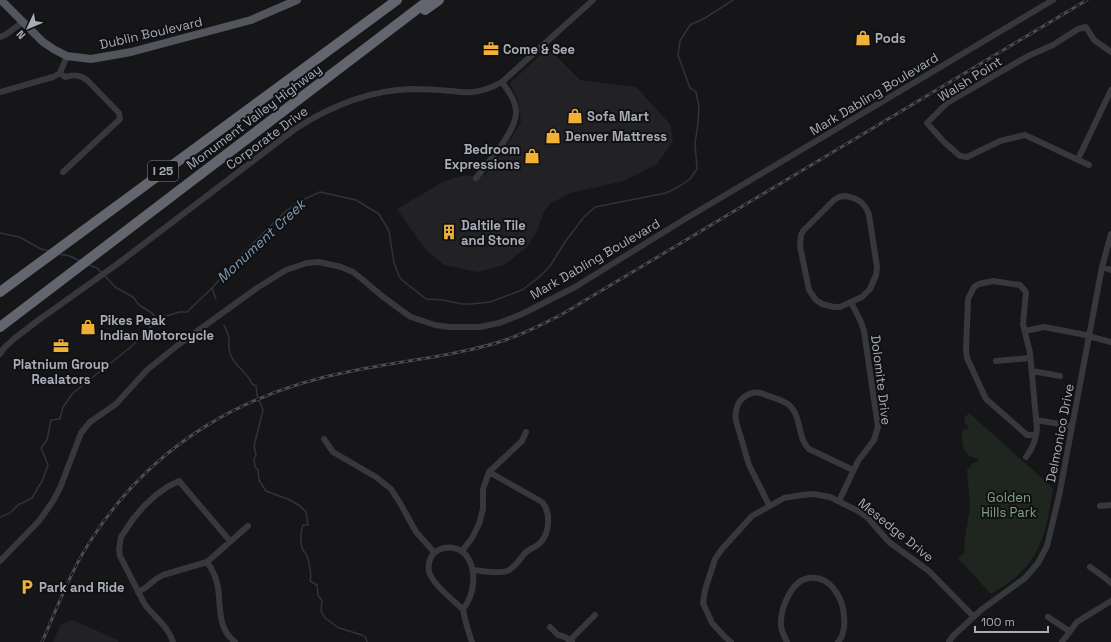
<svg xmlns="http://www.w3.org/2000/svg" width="1111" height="642" viewBox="0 0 1111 642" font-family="'Space Grotesk',sans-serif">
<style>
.built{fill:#222225}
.green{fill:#1e261f}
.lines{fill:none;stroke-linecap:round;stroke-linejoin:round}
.stream{stroke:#2c353c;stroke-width:1.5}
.minor{stroke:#37383d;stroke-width:6}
.major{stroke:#53555c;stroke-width:8}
.highway{stroke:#63666e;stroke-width:10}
.rail-casing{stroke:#4a4c52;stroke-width:3}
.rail{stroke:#111113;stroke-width:1.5;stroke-dasharray:4.5;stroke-linecap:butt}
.labels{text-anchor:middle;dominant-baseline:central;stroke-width:4;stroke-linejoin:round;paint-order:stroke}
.shield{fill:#111113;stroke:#7b7e86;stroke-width:1}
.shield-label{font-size:12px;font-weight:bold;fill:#a8adb8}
.street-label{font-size:13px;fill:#a8adb8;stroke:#111113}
.poi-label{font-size:13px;font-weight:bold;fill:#a8adb8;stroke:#111113;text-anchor:start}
.park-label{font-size:13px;fill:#7fa381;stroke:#111113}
.water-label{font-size:14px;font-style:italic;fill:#7f9bb3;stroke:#111113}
</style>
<rect width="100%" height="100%" fill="#161618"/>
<!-- built -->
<path class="built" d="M548 48 580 80 636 87 670 124 673 141 657 164 624 181 570 193 550 204 544 212 537 231 527 247 504 265 478 272 444 265 425 249 397 209 444 181 461 176 485 175 505 148 521 122 518 100 510 83Z
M72 620 118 640V642H53L61 624Z"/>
<!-- green -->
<path class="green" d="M969 413 1053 488C1047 523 1045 550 1017 576 1009 583 1000 588 991 594L958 558 965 552 964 545 970 506 967 470 972 464 978 461V458C976 458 974 458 972 457 963 455 961 439 962 431L968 428 967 424 964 423 965 417Z"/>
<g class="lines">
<!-- stream -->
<path class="stream" d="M0 233 19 237 41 249 50 251
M59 254 70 256 80 261
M89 265 97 268 102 273
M105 276 115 287 133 297 139 305 152 313 157 319
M212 288 216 299
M224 325C226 330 229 335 229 340 229 347 228 350 231 356 236 367 248 373 252 384L256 386 257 395 263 410 254 446 256 455 254 459 255 467 258 470 259 480 266 491 290 500 300 506 306 512 308 525H303C301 530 300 543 302 548 303 551 306 553 307 556 309 562 312 575 310 581L317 585 318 595 322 601 321 611 325 618 339 628 362 635 366 638 367 642
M0 517 10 513 18 505 32 498 42 481 48 465 41 448 47 440 51 420 60 419 63 407 73 393 132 346 146 332 157 319 179 312H187L212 288 244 252 286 211 300 201 320 192 356 200 379 214 389 231 394 263 399 276 402 280 426 299 443 300 462 304H471L490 302 522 290 538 278 550 266 565 242 583 218 595 207 666 193 678 187 690 179 697 169 695 143 698 124 699 107 696 92 690 88 678 55 680 41 690 25 705 18 733 0"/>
<!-- minor -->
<path class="minor" d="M0 37 5 35 23 22
M60 73 65 77C74 74 80 75 87 80L119 113 120 119 63 172
M0 92 53 77 60 73 67 56
M1078 159 1111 90
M1089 165 1025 135 1000 141 967 157 960 156 944 142 927 123 947 103 1028 56 1053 45 1078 29 1086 27 1094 40 1111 52
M476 178C488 162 518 130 516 110 515 99 508 91 502 82
M845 196C858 198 865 203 869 215L877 267 876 275 870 289 862 297 840 307H834L822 304 816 300 809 290 800 246 801 235 803 231 834 200 839 197Z
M1102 267 1111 270
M1025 331 1044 327 1081 334 1111 342
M0 354 4 348 15 338 40 319 116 265 295 129C329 107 370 90 412 89 425 89 439 90 452 91 459 92 466 93 473 92 483 91 493 87 502 82L593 0
M996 361 1030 358
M1032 371 1060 376
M1036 420 1072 426
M324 439 333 452 376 477 391 489 400 503 416 532 434 552
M1026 457C1033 448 1036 440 1037 429L1030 353 1023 324 1026 292 1020 285 993 281 979 284 974 287 968 299 966 350 967 358 986 399 1027 435H1036
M839 501 858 461 874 440 878 427 864 331 861 322 851 302
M769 505 749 465 736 421C735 413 736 404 743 398 750 392 758 391 766 395 773 398 783 400 789 405 802 416 797 438 809 449L853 470
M1100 506 1111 505
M462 551 472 538 479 524 483 509V489L489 472 522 441 526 432
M0 561 39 521 53 501 60 488 81 433 90 422 116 404 147 370 178 345 257 288 286 270 307 263 319 262 341 267 353 272 362 279 382 296 401 310 411 317 435 325 449 327H480L499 323 522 314 575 287 685 219 1053 0
M207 562C212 569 217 579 218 588 221 607 217 628 235 642
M1090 567 1104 577 1111 583
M473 570C484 571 497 574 507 571 516 567 519 560 525 553 529 549 536 547 540 543 550 533 551 512 542 502L489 472
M138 592 145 588 156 579 163 575 207 562 248 526
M463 609C474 596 477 573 468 558 456 539 425 547 429 571 430 580 449 597 456 603 458 605 461 607 463 610 464 612 464 616 465 619 467 626 469 634 472 642
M1048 617 1069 631
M550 627 558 635 565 637 572 642
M570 640 595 615
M173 642C168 625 153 617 144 603L120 556 119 549 121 537 133 519 144 506 156 495 167 487 179 481 230 541
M731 642 725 637 712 623 703 603 705 590 715 559 722 549 752 516 784 498 802 495 813 494 830 497 860 512 867 517 889 542 929 571 973 616
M787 642C784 636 780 629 781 622 781 607 792 580 809 578 830 575 843 598 844 616 845 624 844 636 838 642
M949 642 953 636 981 610 1025 578 1038 563 1047 546 1059 496 1102 267 1111 234
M1062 642 1077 622 1111 601"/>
<!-- major -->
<path class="major" d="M1 0 43 42 55 50 67 56 91 59 131 52 251 20 297 0"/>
<!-- highway -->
<path class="highway" d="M425 10 439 0
M0 292 397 0
M0 327 429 0"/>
<defs>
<path id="rail" d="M42 642C58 606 72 567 95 534 155 443 246 391 352 371 381 365 410 361 439 356 460 352 482 348 502 341 522 335 540 325 559 316L1087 0"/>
</defs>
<!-- rail casing -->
<use href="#rail" class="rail-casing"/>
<!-- rail -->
<use href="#rail" class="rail"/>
</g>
<!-- icons -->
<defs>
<symbol id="shop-bare" viewBox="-9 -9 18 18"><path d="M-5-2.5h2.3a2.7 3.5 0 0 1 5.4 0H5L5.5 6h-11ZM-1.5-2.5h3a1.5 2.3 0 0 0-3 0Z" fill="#f2b134" stroke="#111113" stroke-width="2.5" paint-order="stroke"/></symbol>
<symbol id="office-bare" viewBox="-9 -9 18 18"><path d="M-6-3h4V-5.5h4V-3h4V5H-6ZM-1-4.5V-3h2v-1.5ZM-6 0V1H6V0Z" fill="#f2b134" stroke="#111113" stroke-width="2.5" paint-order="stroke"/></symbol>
<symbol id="building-bare" viewBox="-9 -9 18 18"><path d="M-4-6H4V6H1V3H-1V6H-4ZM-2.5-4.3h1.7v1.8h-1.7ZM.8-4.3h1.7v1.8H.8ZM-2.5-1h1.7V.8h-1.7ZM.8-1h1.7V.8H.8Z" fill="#f2b134" stroke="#111113" stroke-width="2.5" paint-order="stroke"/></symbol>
<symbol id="parking-bare" viewBox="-9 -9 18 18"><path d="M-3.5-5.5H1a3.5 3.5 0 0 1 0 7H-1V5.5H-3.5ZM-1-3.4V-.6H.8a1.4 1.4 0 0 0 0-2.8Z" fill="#f2b134" stroke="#111113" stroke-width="2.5" paint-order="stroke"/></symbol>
</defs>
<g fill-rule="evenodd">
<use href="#shop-bare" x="852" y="27" width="22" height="22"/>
<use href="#office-bare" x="480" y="38" width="22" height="22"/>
<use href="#shop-bare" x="564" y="105" width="22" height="22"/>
<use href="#shop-bare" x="542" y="125" width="22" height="22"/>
<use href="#shop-bare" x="521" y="145" width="22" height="22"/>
<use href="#building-bare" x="438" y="221" width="22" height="22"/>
<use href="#shop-bare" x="77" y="316" width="22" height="22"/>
<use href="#office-bare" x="50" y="335" width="22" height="22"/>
<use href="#parking-bare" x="16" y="576" width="22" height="22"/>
</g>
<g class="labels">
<!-- shield labels -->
<rect class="shield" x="148" y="161" width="30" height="20" rx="3"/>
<g class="shield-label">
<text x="163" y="171">I 25</text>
</g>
<!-- street labels -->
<g class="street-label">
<text transform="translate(151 33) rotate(-13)">Dublin Boulevard</text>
<text transform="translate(970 79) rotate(-32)">Walsh Point</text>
<text transform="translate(874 94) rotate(-31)">Mark Dabling Boulevard</text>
<text transform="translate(254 117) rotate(-37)">Monument Valley Highway</text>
<text transform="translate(267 138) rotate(-36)">Corporate Drive</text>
<text transform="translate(595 259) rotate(-30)">Mark Dabling Boulevard</text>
<text transform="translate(881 380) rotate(83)">Dolomite Drive</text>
<text transform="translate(1060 433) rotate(-79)">Delmonico Drive</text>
<text transform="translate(896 530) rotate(39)">Mesedge Drive</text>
</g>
<!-- poi labels -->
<g class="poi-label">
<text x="875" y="38">Pods</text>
<text x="503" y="49">Come &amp; See</text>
<text x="587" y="116">Sofa Mart</text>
<text x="565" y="136">Denver Mattress</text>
<text x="520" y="149" text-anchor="end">Bedroom<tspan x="520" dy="15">Expressions</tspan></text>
<text x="461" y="225">Daltile Tile<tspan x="461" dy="15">and Stone</tspan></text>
<text x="100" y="320">Pikes Peak<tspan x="100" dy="15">Indian Motorcycle</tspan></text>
<text x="61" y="364" text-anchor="middle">Platnium Group<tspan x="61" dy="15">Realators</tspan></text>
<text x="39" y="587">Park and Ride</text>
</g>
<!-- park labels -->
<g class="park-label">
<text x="1009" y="497">Golden<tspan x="1009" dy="15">Hills Park</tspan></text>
</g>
<!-- water labels -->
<g class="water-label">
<text transform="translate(261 241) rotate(-43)">Monument Creek</text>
</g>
</g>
<!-- north arrow -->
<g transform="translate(28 28) rotate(226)" stroke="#111113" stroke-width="3" paint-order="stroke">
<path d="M0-3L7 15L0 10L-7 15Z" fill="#a8adb8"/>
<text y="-6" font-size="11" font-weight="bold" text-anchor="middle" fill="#a8adb8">N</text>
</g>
<!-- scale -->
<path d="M975 626v6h73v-6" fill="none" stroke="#a8adb8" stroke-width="2"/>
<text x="981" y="626" font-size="12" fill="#a8adb8" stroke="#111113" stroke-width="3" paint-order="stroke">100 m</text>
</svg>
